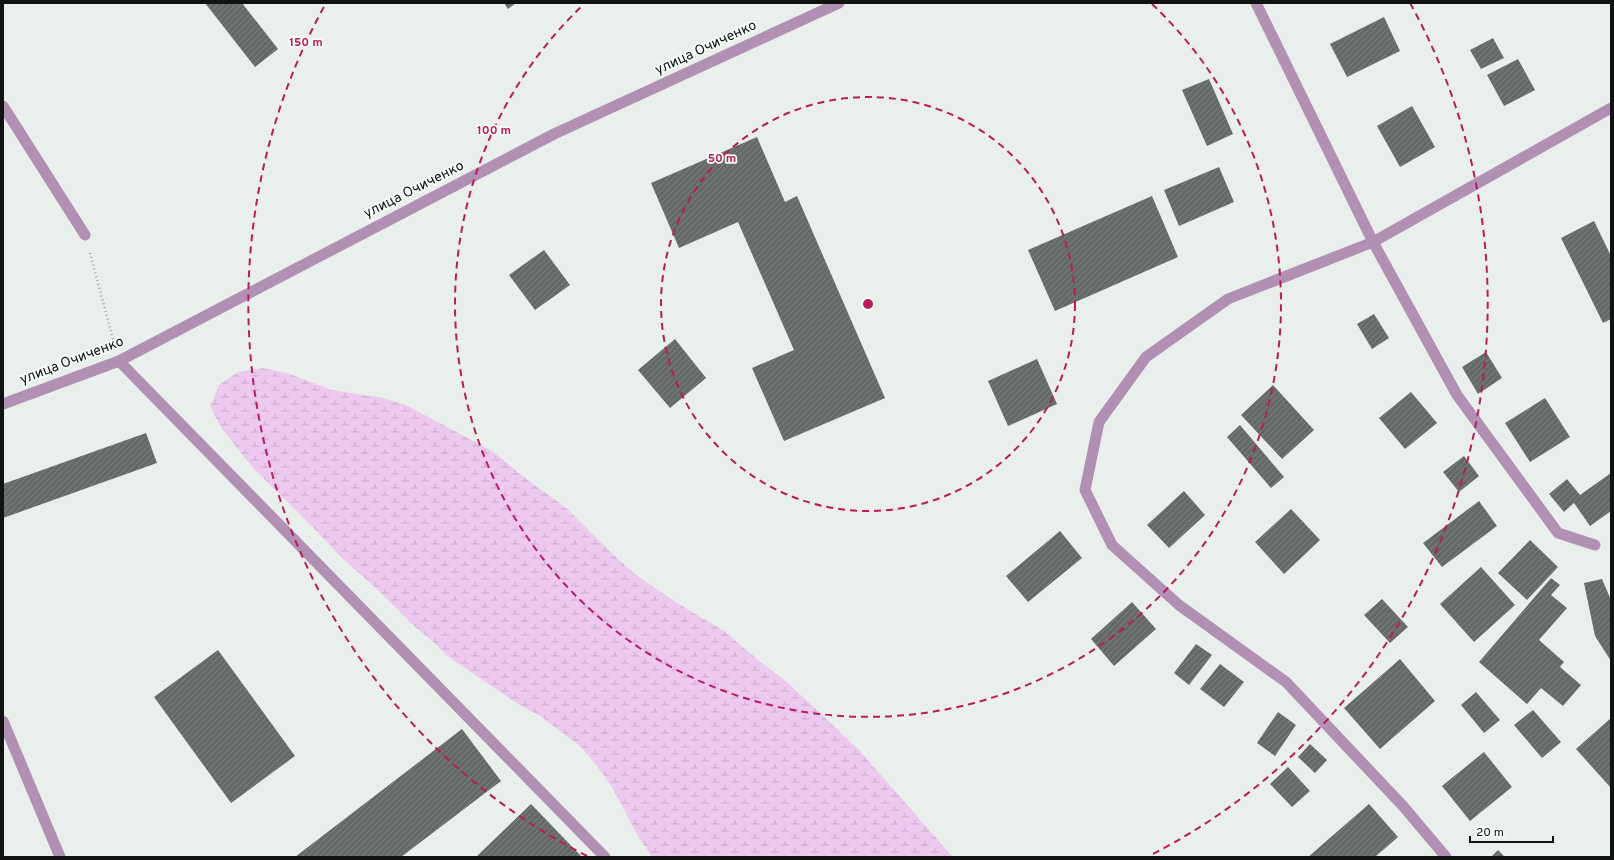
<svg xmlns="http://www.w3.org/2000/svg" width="1614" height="860" viewBox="0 0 1614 860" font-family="Overpass,sans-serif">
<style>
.wetland{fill:url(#wetland-marsh)}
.building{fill:url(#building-hatch)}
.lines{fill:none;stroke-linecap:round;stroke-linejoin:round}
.path{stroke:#9ea4a1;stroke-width:2.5;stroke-dasharray:1 3;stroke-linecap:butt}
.service{stroke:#b190b3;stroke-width:11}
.tertiary{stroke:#b190b3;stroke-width:11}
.ring{fill:none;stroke:#c2185b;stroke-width:2;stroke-dasharray:7 5}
.labels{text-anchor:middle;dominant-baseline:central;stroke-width:3.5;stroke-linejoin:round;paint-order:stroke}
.street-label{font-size:14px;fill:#111312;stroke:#f6fdf9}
.centre{fill:#c2185b;stroke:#f6fdf9;stroke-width:2}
.ring-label{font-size:12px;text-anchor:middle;font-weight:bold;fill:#c2185b;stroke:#f6fdf9;stroke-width:3.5;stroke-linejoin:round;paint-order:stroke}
</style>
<defs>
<pattern id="wetland-marsh" width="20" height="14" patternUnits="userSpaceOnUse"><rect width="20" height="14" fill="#edc9ef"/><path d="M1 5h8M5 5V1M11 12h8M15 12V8" fill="none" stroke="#caaccc"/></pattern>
<pattern id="building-hatch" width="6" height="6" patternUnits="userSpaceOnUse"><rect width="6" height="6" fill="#646a66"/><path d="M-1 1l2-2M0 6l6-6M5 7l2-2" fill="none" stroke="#7d817f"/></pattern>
</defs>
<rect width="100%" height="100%" fill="#e9f0ec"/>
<!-- wetland -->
<path class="wetland" d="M262 368 287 373 332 390 383 398 406 405 492 451 529 481 566 508 619 560 636 575 677 603 724 631 763 664 787 682 858 749 953 857H652L638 836 612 787 597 766 580 746 540 716 518 704 450 658 432 641 413 625 378 590 341 557 306 520 253 468 223 430 210 407 219 385 238 372Z"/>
<!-- building -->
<path class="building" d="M205 3H242L278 49 255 67Z
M504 3H516L508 9Z
M1384 17 1400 51 1347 77 1330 44Z
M1493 38 1504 58 1481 69 1470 50Z
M1518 59 1535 90 1504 106 1487 75Z
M1209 79 1233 134 1207 146 1182 90Z
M1412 106 1435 147 1400 167 1377 126Z
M757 137 785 202 797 196 885 398 784 441 752 368 794 350 738 222 679 248 651 183Z
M1219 167 1234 202 1179 226 1164 190Z
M1152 196 1178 257 1055 311 1028 250Z
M1594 221 1611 256V319L1603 323 1561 238Z
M544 250 570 285 535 310 509 275Z
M1374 314 1389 338 1372 349 1357 324Z
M675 339 706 378 670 408 638 370Z
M1486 352 1502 378 1478 394 1462 367Z
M1037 359 1057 404 1008 426 988 381Z
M1273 385 1314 430 1282 459 1241 415Z
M1411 392 1437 423 1405 449 1379 418Z
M1545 398 1570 437 1530 462 1505 423Z
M1240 425 1284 477 1271 488 1227 437Z
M146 433 157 463 3 518V484Z
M1464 456 1479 476 1459 492 1443 472Z
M1611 473V511L1590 526 1574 503 1564 512 1549 494 1567 479 1580 495Z
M1184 491 1205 515 1169 548 1147 525Z
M1479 501 1497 526 1442 567 1423 543Z
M1291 509 1320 540 1284 574 1255 542Z
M1060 531 1082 558 1028 602 1006 576Z
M1530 540 1558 567 1527 600 1498 573Z
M1481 567 1515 605 1474 642 1440 604Z
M1551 578 1560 585 1551 595 1567 608 1539 640 1564 662 1560 667 1581 685 1563 706 1541 688 1527 704 1479 662Z
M1602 579 1611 600V661L1595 636 1584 583Z
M1382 599 1408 627 1390 643 1364 615Z
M1132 602 1156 629 1114 666 1091 639Z
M1196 644 1212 655 1189 685 1174 673Z
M218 650 295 756 231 803 154 697Z
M1400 659 1435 701 1380 749 1344 708Z
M1220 664 1244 682 1224 707 1200 689Z
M1476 692 1500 720 1484 733 1461 705Z
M1533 710 1561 742 1542 758 1514 725Z
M1278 712 1296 725 1275 756 1257 743Z
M1611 718V788L1576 749Z
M462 729 501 781 401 857H295Z
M1310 744 1327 760 1315 773 1298 757Z
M1484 752 1512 787 1470 821 1442 786Z
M1288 767 1310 791 1292 807 1270 784Z
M531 804 582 857H476Z
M1369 804 1398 837 1375 857H1308Z
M1498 850 1505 857H1491Z"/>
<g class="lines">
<!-- path -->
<path class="path" d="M90 253 114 343"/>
<!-- service -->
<path class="service" d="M1256 3 1373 242 1228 299 1146 357 1099 422 1085 490 1112 545 1179 605 1286 682 1403 806 1446 857
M3 106 85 235
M119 361 605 857
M1595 545 1558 533 1457 395 1373 242 1611 108
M3 721 60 857"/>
<!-- tertiary -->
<path class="tertiary" d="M3 404 119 361 554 134 839 3"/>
</g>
<!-- distance rings -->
<g class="ring">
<circle cx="868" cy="304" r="207"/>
<path d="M1152 4A413 413 0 1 1 584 4"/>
<path d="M587 856A620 620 0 0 1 326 3M1410 3A620 620 0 0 1 1149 856"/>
</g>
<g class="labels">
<!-- street labels -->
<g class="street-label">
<text transform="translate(706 48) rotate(-25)">улица Очиченко</text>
<text transform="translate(414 190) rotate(-27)">улица Очиченко</text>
<text transform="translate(72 361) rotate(-21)">улица Очиченко</text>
</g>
</g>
<circle cx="868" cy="304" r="6" class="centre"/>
<g class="ring-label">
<text x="306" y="46">150 m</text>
<text x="494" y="134">100 m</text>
<text x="722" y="162">50 m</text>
</g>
<!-- border -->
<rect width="1614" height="860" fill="none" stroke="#111312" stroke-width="8"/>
<!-- scale -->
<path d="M1470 836v6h83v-6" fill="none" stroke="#111312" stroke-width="2"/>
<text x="1476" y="836" font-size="12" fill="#111312" stroke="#f6fdf9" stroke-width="3" paint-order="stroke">20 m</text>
</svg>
